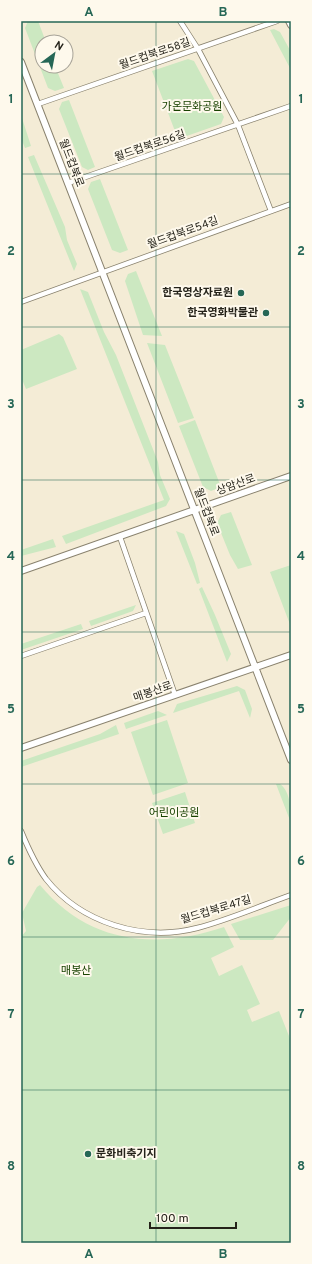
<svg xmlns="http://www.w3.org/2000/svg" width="312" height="1264" viewBox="0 0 312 1264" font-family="Overpass,'Noto Sans KR',sans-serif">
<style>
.green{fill:#cce8c1}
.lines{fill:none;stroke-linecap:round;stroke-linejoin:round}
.minor-casing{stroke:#89826e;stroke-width:6}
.secondary-casing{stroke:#89826e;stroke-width:8}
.minor{stroke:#fff;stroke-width:4.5}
.secondary{stroke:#fff;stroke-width:6}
.grid{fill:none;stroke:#266756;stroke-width:1;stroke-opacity:0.55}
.poi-dot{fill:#266756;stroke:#fef9ec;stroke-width:1.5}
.labels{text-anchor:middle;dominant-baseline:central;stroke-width:4;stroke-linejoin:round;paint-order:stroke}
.street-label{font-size:11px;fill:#242219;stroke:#fef9ec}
.park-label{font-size:11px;fill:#184200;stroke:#fef9ec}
.poi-label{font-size:11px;font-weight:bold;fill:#242219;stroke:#fef9ec;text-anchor:end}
.neatline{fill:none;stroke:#266756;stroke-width:1.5}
.grid-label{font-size:13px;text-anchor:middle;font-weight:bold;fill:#266756}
</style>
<rect width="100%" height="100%" fill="#f4ecd6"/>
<!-- green -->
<path class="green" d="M28 21H38L46 42H42V66H55L64 88 55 91 48 88 25 28Z
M274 29 280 32 291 52V70L270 30Z
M188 59 194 61 224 117 221 124 178 139 152 71Z
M69 100 95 167 88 170 82 167 59 109 62 102Z
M21 115 31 146 25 148 21 138Z
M34 155 65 227 67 240 77 264 74 271 28 157Z
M100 179 128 250 120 253 112 250 88 189 91 182Z
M136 271 162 336 143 335 125 281 128 274Z
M80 289 88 292 104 332 116 355 158 462 160 475 170 499 166 506 66 544 62 536 164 500Z
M59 334 63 337 77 369 26 389 21 377V350Z
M147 343 165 345 194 418 178 423Z
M195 420 221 487 211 491 203 487 179 426Z
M231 512 252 565 238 569 230 555 217 523 221 515Z
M176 531 184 534 195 563 200 583 197 584Z
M53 539 56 547 21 556V550Z
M291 565V627L270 572Z
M202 587 215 615 231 654 227 662 199 589Z
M136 605 133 611 91 626 89 621Z
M81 624 83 629 21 650V644Z
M237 686 245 690 252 709 250 718 239 691 173 713 177 704Z
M158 711 167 715 126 729 124 723Z
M167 720 188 783 153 795 131 732Z
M116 725 119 734 21 767V761L100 734Z
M276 784H280C291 792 291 811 291 823Z
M185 792 195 823 163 834 152 803Z
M40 885C89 944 156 950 224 927L234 947 211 958 219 976 242 965 260 1004 247 1010 252 1022 279 1011 291 1041V1243H21V937L26 931 22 913 37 887Z
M291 905V917L273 940H240L231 924Z"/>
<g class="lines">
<defs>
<path id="minor" d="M180 21 198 49 238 125 271 211
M38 104 277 21
M68 183 291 106
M21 302 291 204
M120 537 175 695
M21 656 146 613
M21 831C28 848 35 864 46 879 81 923 143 942 197 928 228 920 260 906 291 895"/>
<path id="secondary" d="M289 21 291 25
M21 62 291 760
M21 571 291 476
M21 748 291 655"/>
</defs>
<!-- minor casing -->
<use href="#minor" class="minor-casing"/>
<!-- secondary casing -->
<use href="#secondary" class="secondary-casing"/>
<!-- minor -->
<use href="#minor" class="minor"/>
<!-- secondary -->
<use href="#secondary" class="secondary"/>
</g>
<!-- grid -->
<path class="grid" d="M156 21V1243M21 174H291M21 327H291M21 480H291M21 632H291M21 784H291M21 937H291M21 1090H291"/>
<!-- markers -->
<g class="poi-dot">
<circle cx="241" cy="293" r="4"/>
<circle cx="266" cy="313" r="4"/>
<circle cx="88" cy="1154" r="4"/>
</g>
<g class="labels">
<!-- street labels -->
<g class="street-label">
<text transform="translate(155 54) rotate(-19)">월드컵북로58길</text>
<text transform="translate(150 146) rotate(-19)">월드컵북로56길</text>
<text transform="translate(71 163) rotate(69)">월드컵북로</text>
<text transform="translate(183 233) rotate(-20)">월드컵북로54길</text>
<text transform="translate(236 485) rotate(-20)">상암산로</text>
<text transform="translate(206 512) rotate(69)">월드컵북로</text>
<text transform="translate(153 692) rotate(-19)">매봉산로</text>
<text transform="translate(216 910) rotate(-17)">월드컵북로47길</text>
</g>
<!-- park labels -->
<g class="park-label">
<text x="192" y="107">가온문화공원</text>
<text x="174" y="813">어린이공원</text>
<text x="76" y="971">매봉산</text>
</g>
<!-- poi labels -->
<g class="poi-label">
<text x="233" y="293">한국영상자료원</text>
<text x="258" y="313">한국영화박물관</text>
<text x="96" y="1154" text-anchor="start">문화비축기지</text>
</g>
</g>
<!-- border -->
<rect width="312" height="1264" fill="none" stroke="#fef9ec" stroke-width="44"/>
<!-- north arrow -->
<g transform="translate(54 54) rotate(32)"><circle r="19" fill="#fef9ec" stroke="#a7a398"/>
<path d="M0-3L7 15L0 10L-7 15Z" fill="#266756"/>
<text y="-6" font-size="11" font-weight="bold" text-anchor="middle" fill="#242219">N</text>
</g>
<!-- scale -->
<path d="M150 1222v6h86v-6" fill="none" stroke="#242219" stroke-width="2"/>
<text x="156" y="1222" font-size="12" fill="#242219" stroke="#fef9ec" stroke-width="3" paint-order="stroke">100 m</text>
<rect x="22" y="22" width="268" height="1220" class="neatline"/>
<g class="grid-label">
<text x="89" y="16">A</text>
<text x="223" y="16">B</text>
<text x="11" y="103">1</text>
<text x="301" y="103">1</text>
<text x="11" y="255">2</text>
<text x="301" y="255">2</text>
<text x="11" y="408">3</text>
<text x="301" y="408">3</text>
<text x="11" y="560">4</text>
<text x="301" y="560">4</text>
<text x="11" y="713">5</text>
<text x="301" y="713">5</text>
<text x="11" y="865">6</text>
<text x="301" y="865">6</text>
<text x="11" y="1018">7</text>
<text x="301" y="1018">7</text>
<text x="11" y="1170">8</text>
<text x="301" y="1170">8</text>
<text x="89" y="1258">A</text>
<text x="223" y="1258">B</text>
</g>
</svg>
